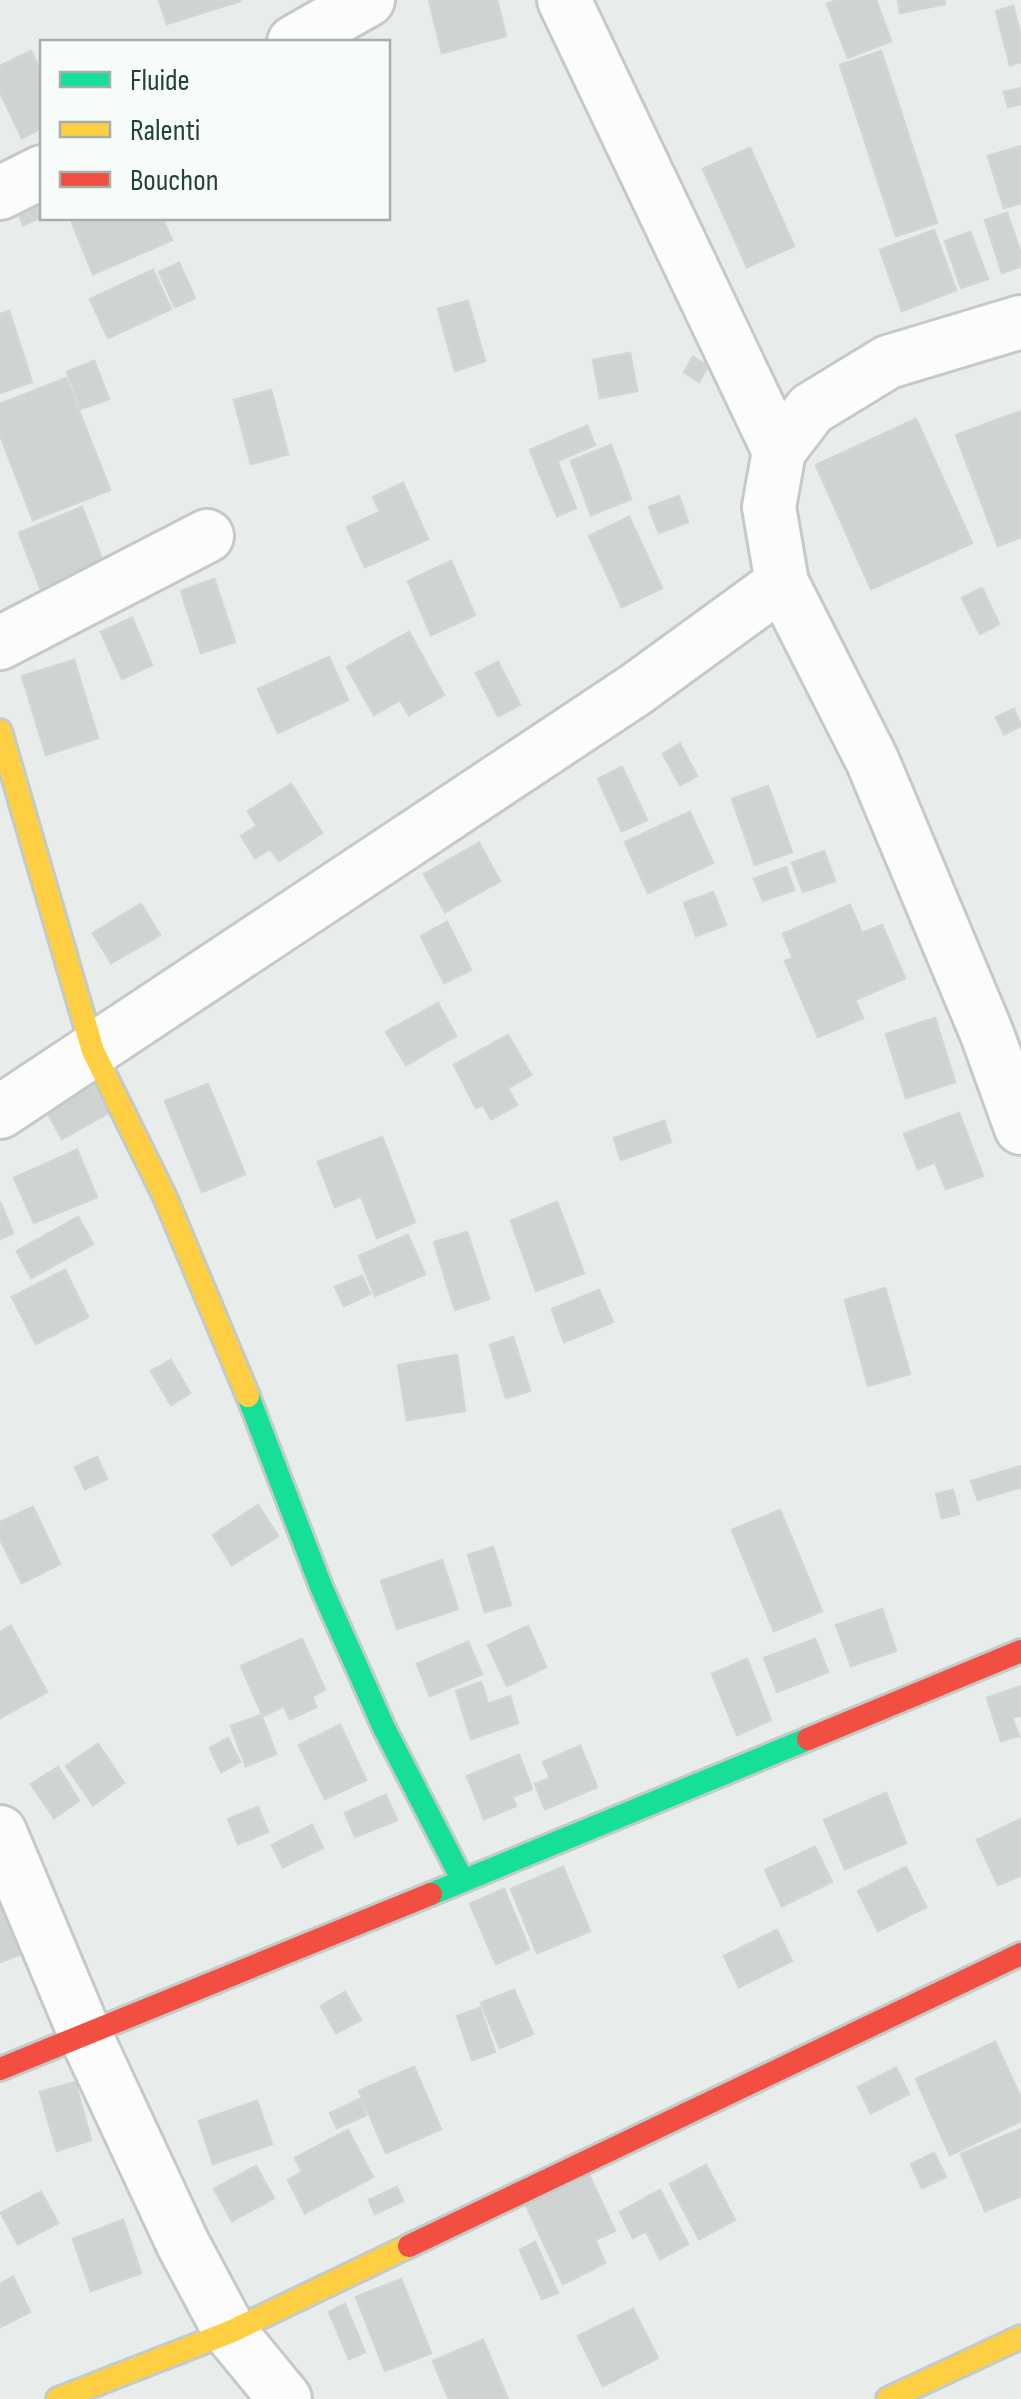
<svg xmlns="http://www.w3.org/2000/svg" width="1021" height="2399" viewBox="0 0 1021 2399" font-family="'Sofia Sans Condensed',sans-serif">
<style>
.building{fill:#cfd4d2;stroke:#d1d6d4;stroke-width:2.5}
.lines{fill:none;stroke-linecap:round;stroke-linejoin:round}
.street-casing{stroke:#c5cac8;stroke-width:58}
.fast-casing{stroke:#c3cbc8;stroke-width:28}
.slow-casing{stroke:#c3cbc8;stroke-width:28}
.jam-casing{stroke:#c3cbc8;stroke-width:28}
.street{stroke:#fcfcfc;stroke-width:52}
.fast{stroke:#16e098;stroke-width:22}
.slow{stroke:#ffcf43;stroke-width:22}
.jam{stroke:#f24e42;stroke-width:22}
</style>
<rect width="100%" height="100%" fill="#e8edeb"/>
<!-- building -->
<path class="building" d="M159 0H240V1L167 24Z
M429 0H497L506 36 442 53Z
M837 0H876L891 41 848 58 827 4Z
M898 0H944L945 4 900 13Z
M1013 6 1021 36V62L1010 65 996 11Z
M31 51 42 75V128L22 138 0 92V66Z
M881 51 937 223 896 236 840 65Z
M1021 88V104L1008 107 1004 92Z
M1021 146V203L1004 208 988 156Z
M750 148 794 246 747 267 703 169Z
M42 189V217L23 225 14 201Z
M1007 213 1021 254V266L1002 273 985 220Z
M70 218H162L172 240 93 274Z
M934 230 956 290 902 311 880 250Z
M970 232 988 279 961 288 945 241Z
M179 263 195 298 175 307 159 272Z
M153 270 171 309 108 338 90 299Z
M468 301 485 361 455 371 438 309Z
M9 311 32 382 0 393V314Z
M630 353 637 391 600 398 593 360Z
M693 357 708 366 699 382 684 372Z
M94 361 109 399 81 409 67 372Z
M66 378 110 490 33 520 0 435V404Z
M271 390 288 454 251 464 234 400Z
M1021 411V537L998 546 956 435Z
M916 419 972 543 871 589 816 465Z
M587 426 595 445 557 461 576 508 557 516 530 450Z
M611 445 631 499 591 515 571 461Z
M403 483 428 539 365 567 347 527 380 512 373 497Z
M679 496 688 522 659 533 649 507Z
M82 507 104 564 41 590 19 533Z
M629 517 662 588 622 607 589 536Z
M451 561 475 615 431 635 408 581Z
M214 579 235 642 201 653 181 591Z
M982 588 999 624 980 634 962 598Z
M132 618 152 665 122 679 101 632Z
M409 632 444 695 409 715 400 700 374 715 347 667Z
M329 657 348 700 278 733 258 689Z
M74 660 98 738 46 755 22 676Z
M498 662 520 705 498 716 476 673Z
M1014 709 1021 726 1004 734 996 717Z
M680 744 697 776 680 785 663 754Z
M622 767 647 820 622 831 598 779Z
M291 784 322 833 279 861 270 849 255 858 241 836 257 826 248 811Z
M768 786 792 852 755 865 732 799Z
M690 812 713 863 648 893 625 842Z
M479 843 500 881 445 912 424 874Z
M824 851 835 881 803 892 792 863Z
M786 867 794 890 763 901 754 879Z
M713 892 726 925 696 936 684 903Z
M141 904 160 935 111 963 93 933Z
M850 905 862 933 882 925 905 978 855 1000 863 1018 818 1037 785 961 793 958 783 934Z
M447 922 471 970 444 983 421 936Z
M438 1003 456 1036 406 1065 386 1032Z
M935 1018 955 1082 906 1098 886 1034Z
M508 1035 531 1075 508 1088 517 1105 491 1119 483 1105 476 1108 454 1065Z
M88 1078 108 1113 62 1139 42 1103Z
M208 1084 245 1174 202 1192 165 1101Z
M959 1113 983 1176 946 1189 935 1162 918 1169 904 1134Z
M664 1121 671 1142 621 1160 614 1138Z
M382 1137 415 1222 377 1238 361 1196 335 1207 318 1162Z
M77 1150 97 1197 34 1223 14 1178Z
M0 1202 13 1233 0 1239Z
M557 1202 584 1273 536 1291 511 1221Z
M78 1217 93 1244 31 1278 17 1251Z
M467 1232 489 1299 455 1310 434 1242Z
M408 1235 425 1274 375 1296 359 1256Z
M65 1270 88 1317 36 1344 12 1297Z
M362 1276 370 1294 344 1306 335 1287Z
M885 1288 910 1374 868 1386 845 1300Z
M599 1290 613 1322 564 1342 552 1309Z
M513 1337 530 1391 506 1398 490 1345Z
M457 1355 465 1411 407 1420 398 1365Z
M171 1360 190 1393 171 1405 151 1371Z
M97 1457 107 1479 85 1489 75 1467Z
M1021 1466V1487L978 1500 971 1481Z
M953 1490 959 1514 942 1518 936 1494Z
M258 1505 278 1536 232 1565 213 1535Z
M33 1507 60 1564 22 1583 0 1539V1522Z
M780 1510 822 1611 774 1631 732 1530Z
M493 1547 511 1605 485 1612 468 1555Z
M442 1560 458 1609 397 1629 381 1581Z
M882 1609 896 1651 851 1666 836 1625Z
M11 1626 47 1692 0 1718V1632Z
M528 1626 546 1667 507 1686 488 1645Z
M302 1639 325 1690 312 1696 316 1707 290 1719 284 1706 263 1716 241 1666Z
M815 1639 828 1672 777 1692 764 1658Z
M468 1642 482 1674 430 1696 417 1664Z
M747 1659 771 1720 737 1735 712 1674Z
M481 1682 488 1704 510 1696 518 1723 471 1739 456 1691Z
M1021 1686V1715L1012 1718 1019 1736 1001 1741 987 1698Z
M261 1715 276 1754 246 1766 231 1726Z
M340 1725 366 1780 325 1799 299 1745Z
M228 1738 240 1762 221 1772 210 1748Z
M98 1744 124 1783 93 1805 66 1766Z
M580 1746 597 1787 545 1809 535 1784 550 1778 543 1762Z
M519 1755 532 1789 512 1797 516 1806 484 1819 467 1776Z
M58 1767 79 1801 54 1818 31 1784Z
M886 1793 906 1843 845 1869 824 1820Z
M386 1795 397 1820 355 1837 345 1813Z
M258 1807 268 1832 238 1844 228 1819Z
M1021 1819V1875L998 1885 977 1840Z
M312 1825 323 1848 283 1867 272 1845Z
M815 1847 832 1882 782 1906 765 1870Z
M563 1867 590 1931 537 1953 511 1889Z
M906 1867 926 1907 878 1931 858 1891Z
M504 1889 529 1949 496 1964 470 1904Z
M0 1892 24 1953 0 1962Z
M777 1930 792 1961 739 1987 724 1956Z
M514 1990 533 2034 500 2048 481 2003Z
M345 1992 361 2020 336 2033 321 2006Z
M480 2008 495 2052 472 2060 457 2016Z
M995 2042 1021 2098V2121L950 2155 916 2079Z
M414 2067 441 2129 386 2153 359 2091Z
M896 2068 909 2094 871 2113 858 2087Z
M75 2082 91 2140 57 2151 40 2092Z
M360 2099 366 2115 337 2128 330 2113Z
M257 2101 272 2144 213 2164 199 2121Z
M1021 2129V2196L985 2211 961 2154Z
M348 2130 373 2177 305 2213 288 2180 302 2172 295 2158Z
M934 2153 946 2177 922 2188 911 2164Z
M706 2165 735 2220 699 2239 670 2184Z
M256 2166 274 2198 232 2221 214 2189Z
M589 2175 615 2231 595 2240 605 2263 563 2284 526 2205Z
M397 2187 403 2201 375 2214 369 2200Z
M660 2190 688 2244 660 2259 646 2231 633 2238 620 2212Z
M41 2192 58 2223 18 2244 1 2213Z
M123 2220 141 2273 91 2291 73 2239Z
M535 2242 558 2293 542 2299 520 2250Z
M13 2277 30 2312 0 2327V2284Z
M401 2279 431 2353 385 2371 356 2297Z
M345 2304 365 2352 349 2359 329 2312Z
M633 2309 658 2358 603 2386 578 2336Z
M483 2340 508 2399H449L433 2361Z"/>
<g class="lines">
<defs>
<path id="street" d="M564 0 779 451
M294 42 368 0
M0 193 42 172
M1021 322 888 362 811 409 779 451 769 507 782 583 872 760 987 1034 1021 1128
M0 643 207 536
M0 1112 635 690 782 583
M0 1832 85 2034 183 2244 230 2332 285 2399"/>
<path id="fast" d="M248 1396 322 1589 384 1728 463 1881
M431 1894 808 1739"/>
<path id="slow" d="M0 731 93 1051 165 1197 248 1396
M58 2399 230 2332 409 2246
M888 2399 1021 2337"/>
<path id="jam" d="M808 1739 1021 1651
M0 2069 431 1894
M409 2246 1021 1954"/>
</defs>
<!-- street casing -->
<use href="#street" class="street-casing"/>
<!-- fast casing -->
<use href="#fast" class="fast-casing"/>
<!-- slow casing -->
<use href="#slow" class="slow-casing"/>
<!-- jam casing -->
<use href="#jam" class="jam-casing"/>
<!-- street -->
<use href="#street" class="street"/>
<!-- fast -->
<use href="#fast" class="fast"/>
<!-- slow -->
<use href="#slow" class="slow"/>
<!-- jam -->
<use href="#jam" class="jam"/>
</g>
<!-- legend -->
<rect x="40" y="40" width="350" height="180" fill="#f7fbf9" stroke="#a3b1ad" stroke-width="2.5"/>
<rect x="60" y="72" width="50" height="15" fill="#16e098" stroke="#a3b1ad" stroke-width="2.5"/>
<text x="130" y="90" font-size="30" fill="#24423a">Fluide</text>
<rect x="60" y="122" width="50" height="15" fill="#ffcf43" stroke="#a3b1ad" stroke-width="2.5"/>
<text x="130" y="140" font-size="30" fill="#24423a">Ralenti</text>
<rect x="60" y="172" width="50" height="15" fill="#f24e42" stroke="#a3b1ad" stroke-width="2.5"/>
<text x="130" y="190" font-size="30" fill="#24423a">Bouchon</text>
</svg>
